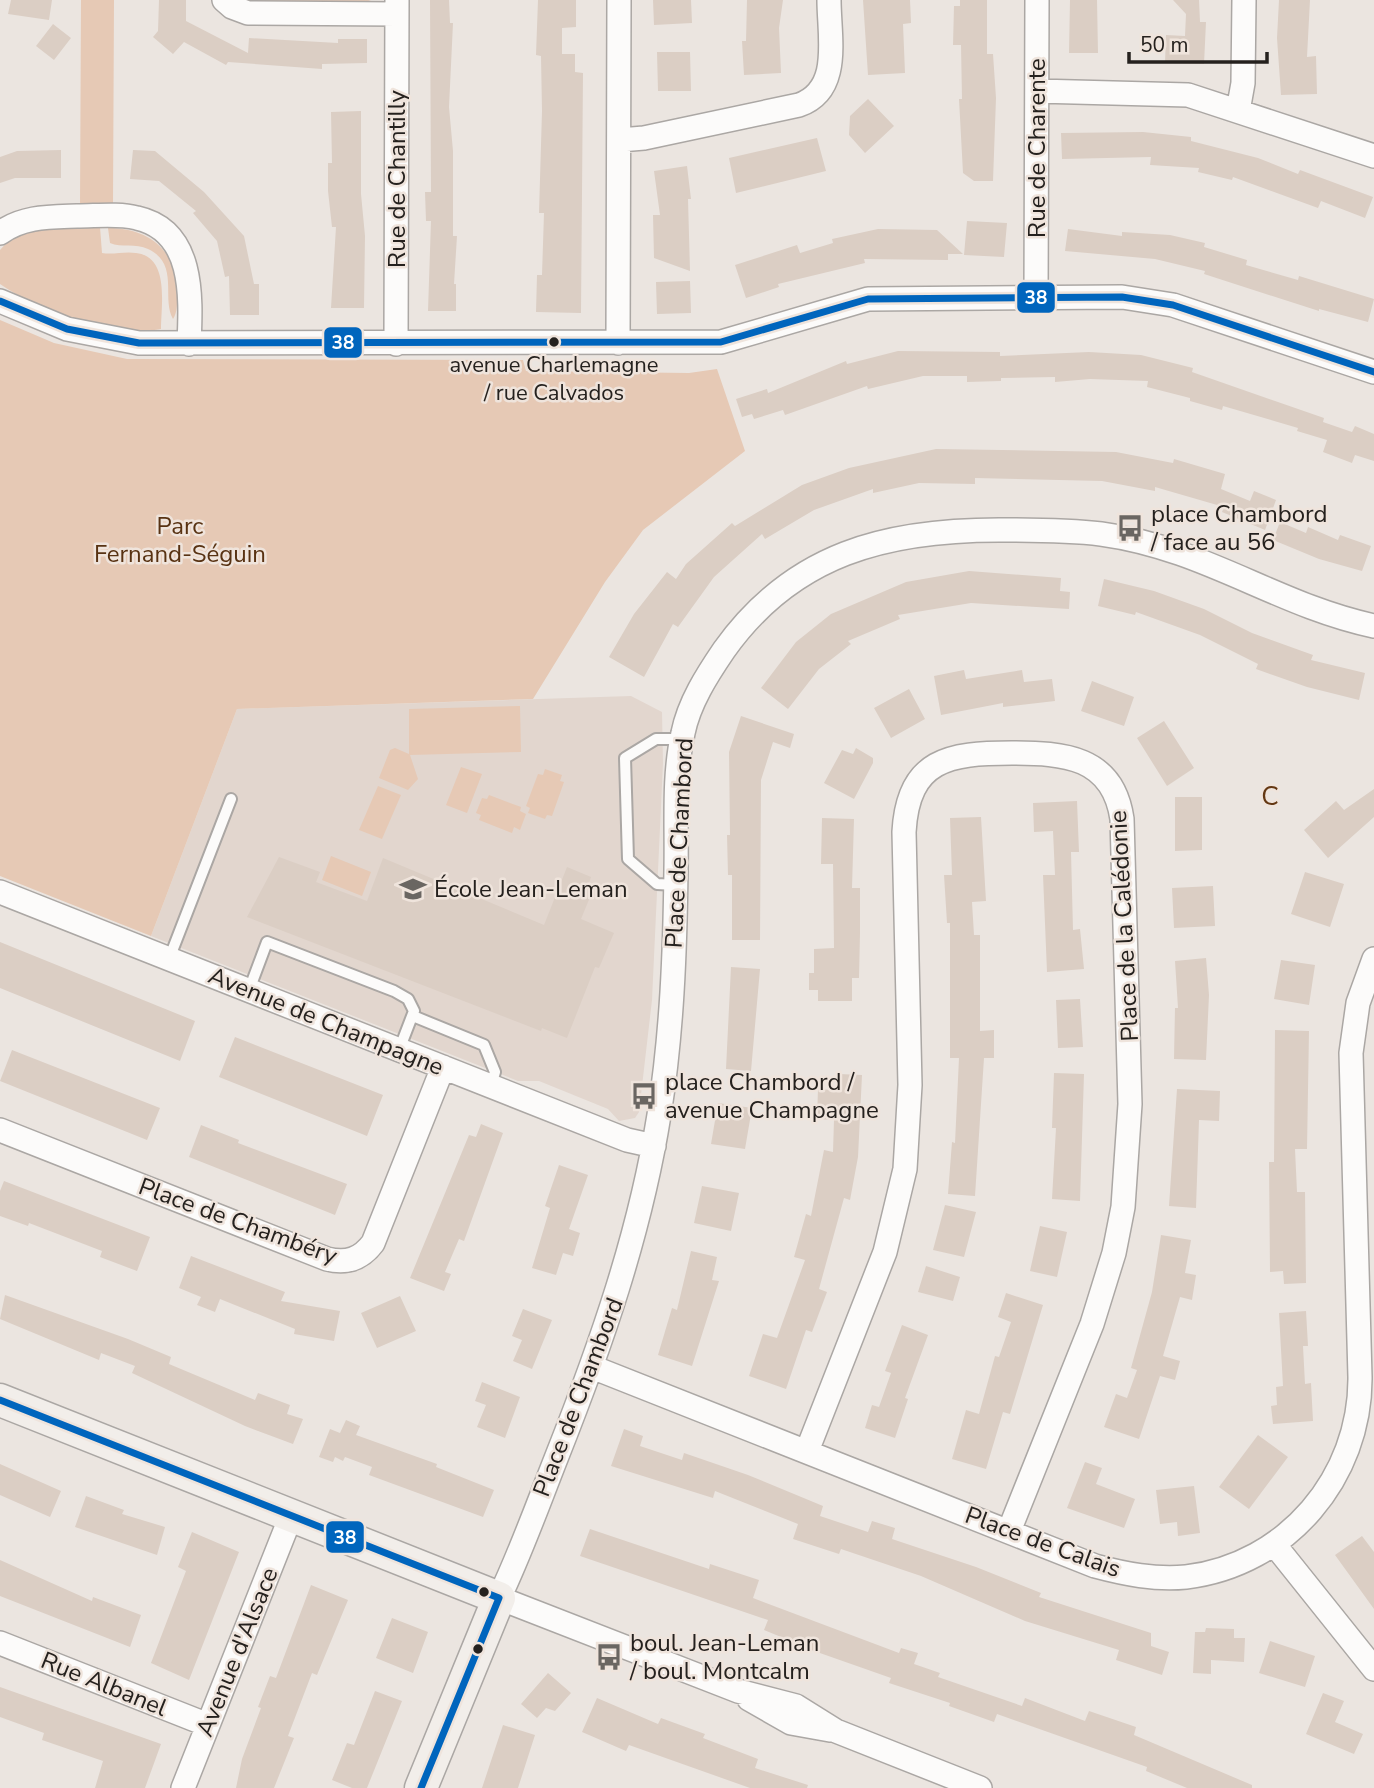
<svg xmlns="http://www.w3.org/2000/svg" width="1374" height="1788" viewBox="0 0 1374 1788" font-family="'Nunito Sans',sans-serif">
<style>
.built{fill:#e2d6ce}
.green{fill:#e6c9b5}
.building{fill:#dbcec4}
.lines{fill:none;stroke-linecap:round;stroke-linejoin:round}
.lane-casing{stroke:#aba7a4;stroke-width:14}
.street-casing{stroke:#aba7a4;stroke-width:26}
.secondary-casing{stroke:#aba7a4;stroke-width:35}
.lane{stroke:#fcfbfa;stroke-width:10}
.street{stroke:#fcfbfa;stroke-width:23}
.secondary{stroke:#f2eeea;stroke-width:32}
.bus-1-casing{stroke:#efe4dc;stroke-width:12}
.bus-1{stroke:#0065bd;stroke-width:7}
.bus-dot{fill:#25211e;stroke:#efe4dc;stroke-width:2.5}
.labels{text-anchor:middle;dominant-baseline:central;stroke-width:5;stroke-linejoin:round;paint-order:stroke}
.bus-label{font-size:22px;fill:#25211e;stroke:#efe4dc}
.street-label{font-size:24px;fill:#25211e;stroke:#efe4dc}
.poi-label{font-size:24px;fill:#25211e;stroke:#efe4dc;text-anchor:start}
.park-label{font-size:24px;fill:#583212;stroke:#efe4dc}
.neighbourhood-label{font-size:26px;letter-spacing:2px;fill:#643813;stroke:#efe4dc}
.line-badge{stroke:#efe4dc;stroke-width:2.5}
.badge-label{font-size:19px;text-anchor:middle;font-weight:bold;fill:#fff}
</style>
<rect width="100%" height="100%" fill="#ebe5e0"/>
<!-- built -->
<path class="built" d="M631 696 662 712 663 763 652 1000 639 1112 635 1118 619 1121 608 1109 539 1081H518L151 936 237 709Z"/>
<!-- green -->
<path class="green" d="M81 0H114L113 203 80 205Z
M242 0H371L363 3H255Z
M100 227 102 253C114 255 124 251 136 253 170 257 161 305 161 329 117 338 37 310 0 284V250C24 222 66 228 100 227Z
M108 228C149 228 177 250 177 293 177 302 178 311 173 319 161 298 180 264 148 249 136 243 121 248 110 243Z
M0 320 54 343 127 359 523 360 526 371 689 373 717 369 745 451 643 530 605 582 533 699 237 709 151 936 0 876Z
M520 706 521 752 410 755 418 779 408 790 379 778 390 750 395 748 409 754V709Z
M461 767 482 774 467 813 446 805Z
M545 769 562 775 560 781 564 782 552 816 547 815 545 819 528 813 530 808 526 806 538 774 543 775Z
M378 786 401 795 382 839 359 830Z
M489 795 521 807 520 811 526 814 520 830 514 827 512 833 479 820 481 815 476 813 482 798 487 799Z
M331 856 371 872 362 896 322 880Z"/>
<!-- building -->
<path class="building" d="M11 0H52L49 20 8 14Z
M159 0H186V21L248 53 249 38 338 43V39H367V63L322 64V69L228 62 226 65 184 42 173 54 153 37 158 31Z
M430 0H449L450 23H453L449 107 453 151V236H457L454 284H456V311H428L431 221H426L425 192H431Z
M538 0H576V27L562 28V54H575V72L583 73 581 313 536 312 537 275H542L544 213H539L542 111 541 56 536 55Z
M653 0H691L692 23 654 25Z
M747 0H783L779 28 781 73 744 75 742 41H746Z
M863 0H910L911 23 903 24 905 73 868 75Z
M960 0H987V54H993L996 98 993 181H974L963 173 959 99H962L961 45H953L954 6H960Z
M1070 0H1097L1098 53H1069Z
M1173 0H1199L1200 22H1206L1204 64 1165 63 1166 35 1185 36 1186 14Z
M1279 0H1310L1307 57 1316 56 1317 94 1281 95 1277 38Z
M53 24 71 38 54 60 36 46Z
M657 52H690L691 91H658Z
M868 99 894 126 865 153 849 135 850 116Z
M361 111V194L365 236 364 308H331L336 227H332L328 191V163H332L331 112Z
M1143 132 1191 137V141L1258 158 1298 174 1300 170 1373 197 1365 218 1321 201 1318 208 1233 177 1232 180 1198 172 1199 168 1150 165 1151 157 1062 159 1061 133Z
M817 138 826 171 736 193 729 158Z
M61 150V178H15L0 183V157L17 151Z
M133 150 155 151 204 192 244 236 254 284H259V315H230L229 276 225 277 217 241 193 213 196 211 159 181 130 179Z
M687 166 691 199H688L690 271 654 258 653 215H660L654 171Z
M967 221 1007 223 1004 257 964 255Z
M878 229 937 230 963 254H948V260L864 259 865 263 778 284 779 287 746 298 735 265 797 245 800 253 833 243 832 239Z
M1068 229 1122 236V232L1170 235 1205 243 1204 247 1247 260 1246 265 1298 280 1299 276 1374 299 1368 322 1319 309V311L1204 274 1205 271 1155 259 1065 251Z
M690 281 691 313 657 314 656 282Z
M898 351 1000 352V356L1089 352 1141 355 1193 368 1192 372 1324 418 1323 422 1352 432 1355 426 1374 434V461L1355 455 1352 463 1323 452 1327 440 1297 431 1298 428 1223 406 1222 410 1190 401V398L1147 387 1148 381 1090 379 1055 382V377L1001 378V381L967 382V376H923L868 389 867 386 785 415 783 410 754 419 752 414 742 417 736 399 767 389 768 393 846 361 847 364Z
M936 449 1116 452 1173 463 1174 459 1225 474 1221 489 1250 501 1254 491 1276 500 1265 530 1222 512 1224 507 1155 487V491L1102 481 975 478V484L919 483 873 493V489L814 510 765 539 762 534 714 577 678 627 673 624 644 677 609 657 634 614 667 572 676 579 686 564 732 523 735 526 802 485 849 468Z
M1280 522 1306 533 1308 527 1338 540 1340 535 1371 546 1362 571 1319 559 1273 540Z
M969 571 1061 578 1060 591 1070 592 1069 609 971 603 898 615 900 619 848 641 851 644 819 669 788 709 761 688 796 642 831 614 906 582Z
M1104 579 1154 591 1204 609 1252 633 1313 655 1311 660 1365 673 1359 700 1307 687 1256 669 1258 664 1200 635 1136 612 1135 615 1098 606Z
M964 670 966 679 1022 670 1024 682 1052 679 1055 701 1003 707V703L941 715 934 676Z
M1092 681 1134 697 1124 726 1081 711Z
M909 689 925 719 891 738 874 708Z
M741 716 794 734 790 748 773 742 761 780 760 940H732V875H728L727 835H730L729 752Z
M1164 721 1194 768 1167 786 1137 738Z
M856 748 873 758V763L854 799 824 783 842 750 853 754Z
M1374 789V817L1328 858 1304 830 1336 801 1344 810Z
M1175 797H1202V850L1175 851Z
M1077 801 1079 852H1071L1073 930 1080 929 1084 969 1047 972 1043 875H1055L1053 831 1034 832 1033 803Z
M981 817 986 901 972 902 974 935H980V1031L994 1030V1058H984L975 1196 948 1194 952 1142 955 1143 959 1058H950V923H947L944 875H952L950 818Z
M822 818 854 819 852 888H860V933L859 978H852V1001H818V990H809V973H814V949L834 948 833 864H821Z
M279 857 320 872 316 882 367 901 383 858 544 925 567 867 591 877 589 883 595 885 581 919 614 933 599 968 595 967 567 1038 542 1028 541 1031 247 917Z
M1305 872 1344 884 1330 927 1291 914Z
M1213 886 1215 926 1174 928 1172 888Z
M0 942 195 1021 180 1061 0 988Z
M1206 958 1209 995 1206 1060 1174 1059 1175 1008H1178L1175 961Z
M1281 960 1315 965 1309 1005 1274 999Z
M731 967 760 969 751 1071 726 1069Z
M1080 999 1083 1047 1058 1048 1056 1000Z
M1275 1030 1309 1031 1307 1149H1295L1297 1192H1305L1306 1283 1284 1284 1283 1271 1270 1272 1269 1162H1274Z
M235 1037 383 1095 367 1136 219 1077Z
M12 1050 160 1108 147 1140 0 1081Z
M1054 1073 1084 1074 1080 1201 1052 1199 1056 1128H1052Z
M839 1074 862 1075 858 1157 850 1200 844 1198 819 1289 827 1292 812 1332 806 1330 786 1389 749 1376 763 1334 777 1338 805 1260 794 1257 806 1214 811 1216 824 1150 833 1152 834 1120 817 1119 818 1089 838 1090Z
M1177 1089 1220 1091 1219 1121 1199 1120 1196 1208 1169 1206Z
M718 1103 752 1108 745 1149 711 1144Z
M481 1124 503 1133 464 1241 459 1239 445 1272 451 1274 444 1291 410 1278 469 1135 476 1137Z
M201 1125 239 1140 238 1143 347 1184 335 1215 189 1157Z
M559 1165 588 1175 569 1229 580 1233 573 1256 563 1253 556 1275 532 1268 550 1208 545 1206Z
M4 1181 150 1237 137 1271 100 1257 102 1251 29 1223 28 1226 0 1216V1191Z
M702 1186 739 1193 731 1231 694 1223Z
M945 1205 976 1212 964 1257 933 1250Z
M1040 1226 1067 1232 1057 1277 1030 1271Z
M1161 1235 1191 1240 1185 1273 1196 1275 1192 1300 1180 1297 1163 1356 1180 1361 1175 1380 1160 1376 1139 1439 1104 1427 1116 1394 1127 1398 1137 1370 1131 1368 1152 1292Z
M691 1251 717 1257 712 1280 719 1281 692 1366 658 1355 672 1308 677 1310Z
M191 1256 285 1292 281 1301 340 1311 334 1341 294 1334 295 1329 220 1299 215 1312 197 1305 201 1297 179 1288Z
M926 1266 960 1277 953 1301 918 1292Z
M1006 1293 1043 1305 1010 1414 1003 1412 986 1469 952 1459 966 1410 979 1414 995 1356 999 1357 1011 1322 998 1317Z
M5 1295 128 1339 171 1357 169 1364 255 1400 258 1393 290 1405 287 1414 303 1419 293 1444 245 1426 132 1373 135 1366 101 1353 99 1360 0 1319Z
M400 1296 416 1331 377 1348 361 1313Z
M523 1309 552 1320 532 1369 513 1361 522 1340 512 1336Z
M1306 1311 1308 1346H1303L1305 1384 1311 1383 1313 1421 1273 1424 1271 1406 1277 1405 1276 1387 1283 1386 1279 1313Z
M902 1325 928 1335 905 1398 908 1399 895 1438 865 1428 872 1405 879 1407 891 1373 885 1371Z
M482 1382 520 1397 505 1438 477 1427 486 1405 475 1401Z
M346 1420 360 1426 356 1435 437 1464 436 1467 494 1490 483 1517 369 1475 372 1467 345 1457 343 1461 335 1457 333 1462 319 1457 330 1429 340 1433Z
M624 1429 643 1436 640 1446 682 1460 684 1453 748 1475 823 1506 820 1516 868 1532 872 1521 895 1528 892 1539 976 1567 1041 1593 1039 1597 1151 1633V1646L1169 1652 1162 1675 1116 1660 1119 1650 1025 1621 921 1576 841 1549 839 1554 793 1539 798 1524 715 1491 713 1498 611 1466Z
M1258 1435 1288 1457 1249 1509 1219 1487Z
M1085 1462 1102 1468 1096 1484 1135 1499 1124 1528 1067 1508Z
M0 1464 61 1491 50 1517 0 1495Z
M1194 1486 1200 1533 1178 1536 1177 1522 1160 1524 1156 1490Z
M86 1496 124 1510 122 1514 165 1527 157 1555 75 1527Z
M590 1529 709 1569 710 1564 759 1580 753 1598 899 1653 901 1648 918 1653 914 1664 940 1673 938 1677 1022 1706 1025 1698 1085 1721 1089 1711 1136 1727 1134 1735 1252 1785V1788H1187L1146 1771 1147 1767 997 1714 994 1722 949 1706 950 1703 889 1683 891 1678 780 1639 781 1637 764 1630 768 1620 580 1556Z
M192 1532 239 1552 189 1680 151 1663 186 1571 178 1567Z
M1362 1536 1374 1552V1609L1335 1555Z
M0 1560 92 1601 93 1597 141 1615 130 1647 0 1596Z
M311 1585 348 1600 317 1675 312 1673 288 1736 294 1738 274 1788H236L242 1759 261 1708 258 1707 270 1676 276 1678Z
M392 1618 428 1632 413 1673 376 1658Z
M1206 1628 1234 1629V1638H1245L1244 1662 1211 1660V1674L1193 1673 1195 1632H1205Z
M1270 1641 1315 1656 1305 1687 1259 1673Z
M548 1673 571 1693 555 1711 546 1708 537 1718 521 1704Z
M0 1687 161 1744 145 1788H95L103 1761 42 1740 44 1733 0 1717Z
M375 1691 402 1701 367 1788H352L332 1780 347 1743 354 1745Z
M1323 1693 1344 1701 1335 1722 1363 1734 1354 1754 1306 1734Z
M597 1698 658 1724 661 1718 705 1734 703 1738 758 1759 755 1768 808 1785 807 1788H750L629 1745 626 1751 582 1732Z
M503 1725 535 1735 518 1788H482Z"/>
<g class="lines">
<defs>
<path id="lane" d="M676 885 657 884 628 859 625 758 656 739H681
M169 959 231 799
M249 990 267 942 394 991 408 999 414 1011 399 1050
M413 1016 484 1045 495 1072 491 1085"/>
<path id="street" d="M224 0 232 7 248 13 397 14
M1037 91 1188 95 1374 156
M1238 111 1243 83 1244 0
M620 140 644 138 799 105C842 90 829 37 829 0
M0 233C23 216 50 217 77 216 97 216 118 213 137 218 195 231 191 298 189 344
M1036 297 1037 0
M0 301 67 329 139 343 721 342 868 299 1122 297 1173 305 1374 372
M618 343 619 0
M396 344 397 0
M0 892 627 1140 654 1146
M0 1130 327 1259C347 1264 361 1259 373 1243L443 1067
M592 1367 1095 1566C1125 1574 1155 1580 1186 1577 1287 1565 1361 1477 1360 1377L1351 1053 1358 1003 1374 959
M807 1451 885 1252 905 1169 910 1085 904 832C908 759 949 753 1012 753 1063 753 1113 756 1122 819L1130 1104 1123 1207 1114 1253 1092 1324 1009 1531
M1274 1544 1374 1669
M0 1643 208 1725
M749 1699 791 1723 830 1730
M183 1788 291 1516
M980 1788 836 1731 796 1706 738 1691 499 1598C521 1552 538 1504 557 1456 601 1345 640 1234 659 1115 672 1033 675 952 676 869 677 824 673 777 683 733 689 703 707 675 724 650 793 553 887 530 999 530 1033 530 1068 530 1101 534 1205 548 1276 605 1374 626"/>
<path id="secondary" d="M0 1400 499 1598 421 1788"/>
</defs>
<!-- lane casing -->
<use href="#lane" class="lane-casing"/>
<!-- street casing -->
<use href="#street" class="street-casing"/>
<!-- secondary casing -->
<use href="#secondary" class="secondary-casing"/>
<!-- lane -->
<use href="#lane" class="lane"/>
<!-- street -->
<use href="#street" class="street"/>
<!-- secondary -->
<use href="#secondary" class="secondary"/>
<defs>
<path id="bus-1" d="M0 301 67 329 139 343 721 342 868 299 1122 297 1173 305 1374 372
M0 1400 499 1598 421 1788"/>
</defs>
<!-- bus-1 casing -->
<use href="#bus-1" class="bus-1-casing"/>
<!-- bus-1 -->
<use href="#bus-1" class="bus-1"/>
</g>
<!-- icons -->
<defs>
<symbol id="bus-bare" viewBox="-9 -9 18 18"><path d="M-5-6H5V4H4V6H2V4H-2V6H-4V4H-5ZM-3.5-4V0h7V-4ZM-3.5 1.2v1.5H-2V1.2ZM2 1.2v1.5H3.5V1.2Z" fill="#6a6662" stroke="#efe4dc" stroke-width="2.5" paint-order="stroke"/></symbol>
<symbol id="school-bare" viewBox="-9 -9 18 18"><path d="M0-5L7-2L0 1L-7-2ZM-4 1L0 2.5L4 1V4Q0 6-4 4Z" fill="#6a6662" stroke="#efe4dc" stroke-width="2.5" paint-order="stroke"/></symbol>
</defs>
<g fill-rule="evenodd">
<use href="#bus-bare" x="1111" y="509" width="38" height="38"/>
<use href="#school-bare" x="394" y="870" width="38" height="38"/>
<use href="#bus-bare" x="625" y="1077" width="38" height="38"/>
<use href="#bus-bare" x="590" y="1638" width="38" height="38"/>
</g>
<!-- markers -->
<g class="bus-dot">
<circle cx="554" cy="342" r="6"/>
<circle cx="484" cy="1592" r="6"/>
<circle cx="478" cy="1649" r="6"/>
</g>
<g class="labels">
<!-- bus labels -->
<g class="bus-label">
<text x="554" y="365">avenue Charlemagne<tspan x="554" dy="28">/ rue Calvados</tspan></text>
</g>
<!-- street labels -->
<g class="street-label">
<text transform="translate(1037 148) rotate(-90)">Rue de Charente</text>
<text transform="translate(397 179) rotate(-90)">Rue de Chantilly</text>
<text transform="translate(679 843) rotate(-87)">Place de Chambord</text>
<text transform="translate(1124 926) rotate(-93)">Place de la Calédonie</text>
<text transform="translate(326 1021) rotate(22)">Avenue de Champagne</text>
<text transform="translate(238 1221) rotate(20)">Place de Chambéry</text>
<text transform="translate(578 1397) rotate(-69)">Place de Chambord</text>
<text transform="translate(1043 1542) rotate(20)">Place de Calais</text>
<text transform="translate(237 1652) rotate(-68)">Avenue d'Alsace</text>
<text transform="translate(104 1684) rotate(22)">Rue Albanel</text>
</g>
<!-- poi labels -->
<g class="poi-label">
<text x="1151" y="514">place Chambord<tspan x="1151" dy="28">/ face au 56</tspan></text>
<text x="434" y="889">École Jean-Leman</text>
<text x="665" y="1082">place Chambord /<tspan x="665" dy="28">avenue Champagne</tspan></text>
<text x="630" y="1643">boul. Jean-Leman<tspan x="630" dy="28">/ boul. Montcalm</tspan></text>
</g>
<!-- park labels -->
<g class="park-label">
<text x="180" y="526">Parc<tspan x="180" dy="28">Fernand-Séguin</tspan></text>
</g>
<!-- neighbourhood labels -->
<g class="neighbourhood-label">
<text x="1271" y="796">C</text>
</g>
</g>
<g class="line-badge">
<rect x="1016" y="281" width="40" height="33" rx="7" fill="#0065bd"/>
<rect x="323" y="326" width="40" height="33" rx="7" fill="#0065bd"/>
<rect x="325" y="1520" width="40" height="34" rx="7" fill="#0065bd"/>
</g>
<g class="badge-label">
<text x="1036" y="304">38</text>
<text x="343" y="349">38</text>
<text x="345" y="1544">38</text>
</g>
<!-- scale -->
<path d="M1129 52v10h138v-10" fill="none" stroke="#25211e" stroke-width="3.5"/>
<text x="1140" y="52" font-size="21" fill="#25211e" stroke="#efe4dc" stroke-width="5" paint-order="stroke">50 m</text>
</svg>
